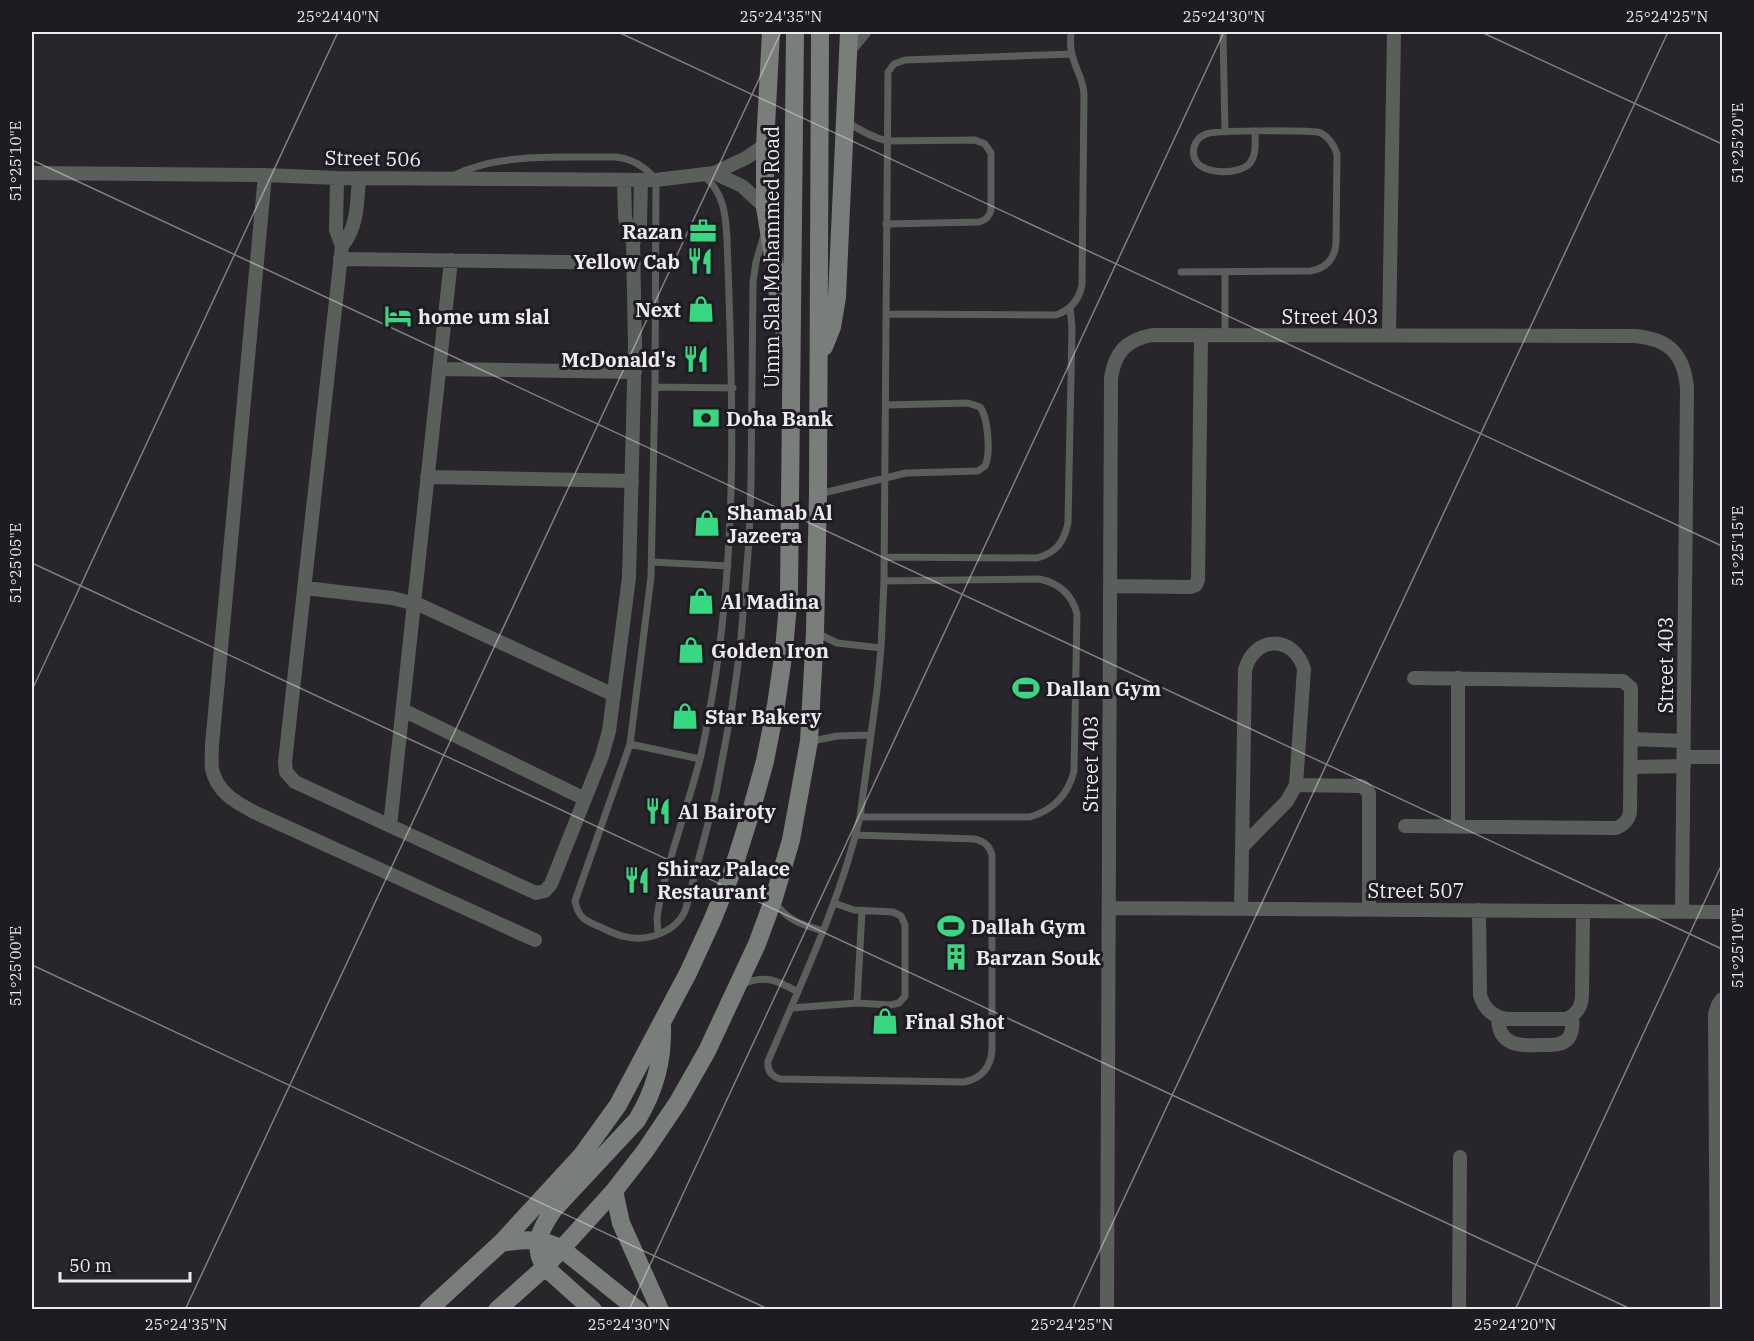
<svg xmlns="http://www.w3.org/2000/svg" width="1754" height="1341" viewBox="0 0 1754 1341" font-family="'IBM Plex Serif',serif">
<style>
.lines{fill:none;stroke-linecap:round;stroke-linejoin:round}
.lane{stroke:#5b5f5c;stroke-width:7}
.street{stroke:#5b5f5c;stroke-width:14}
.secondary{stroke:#797e7a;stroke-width:18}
.ticks{fill:none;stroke:#edebef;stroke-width:1.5;stroke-opacity:0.45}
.labels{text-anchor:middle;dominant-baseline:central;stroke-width:6;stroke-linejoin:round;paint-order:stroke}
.street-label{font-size:20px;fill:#edebef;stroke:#1f1b22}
.poi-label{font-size:20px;font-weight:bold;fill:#edebef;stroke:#1f1b22;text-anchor:start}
.neatline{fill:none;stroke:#edebef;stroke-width:2}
.ticks-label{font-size:15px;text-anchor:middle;fill:#edebef}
</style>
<rect width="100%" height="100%" fill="#28252b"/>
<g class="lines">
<!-- lane -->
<path class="lane" d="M1223 32 1225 132
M846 121C859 130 871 137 887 141L975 140 985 144 991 153V210C989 217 986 220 979 222L886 224
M455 175C501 152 565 158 616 157 633 159 645 166 656 180L655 387 651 577 630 744 575 901C578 918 586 921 600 927 607 930 614 934 622 936 646 943 678 932 686 908L716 793 732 707 740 650 749 541 751 484 753 282 756 262 764 235
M1181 272 1310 271C1325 269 1335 259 1336 243L1337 154C1334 145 1330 138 1321 133 1313 130 1214 130 1206 134 1195 138 1190 151 1196 161 1204 175 1240 175 1250 163 1257 154 1255 142 1255 131
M1225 272V335
M886 314 1056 315C1071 310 1079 300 1082 285L1084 94C1083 80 1078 74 1074 61 1070 51 1070 42 1071 32
M655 387 733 388
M819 494 906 473 978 471 985 466C991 454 988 417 980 407L968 403 886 405
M884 557 1037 558C1056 553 1064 542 1068 523L1072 327 1070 308
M652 562 728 566
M817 633 837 643 881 648
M812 741 837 736 871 735
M630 744 700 759
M860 817H1030C1054 810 1068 795 1074 771L1077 614C1072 594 1059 583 1039 579L884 581
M855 835 974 839C984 841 989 845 992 855V1050C991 1067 981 1079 964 1082L780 1079C771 1076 767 1070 768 1061 802 981 840 902 860 817L877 690 881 648 884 581 888 72 894 64 905 60 1072 54
M776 903C787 921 804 925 823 931
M658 934 657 917 661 894C672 849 688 805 700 759 705 739 708 718 712 697 738 546 733 393 727 240 726 216 724 192 703 175
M743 984C766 974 778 981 798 992
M857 1003 862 911
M791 1008 857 1003 890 1005 899 1003 905 996V925L901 916 893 912 854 910 834 903"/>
<!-- street -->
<path class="street" d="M849 50 864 32
M32 173 265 175 337 178 656 180 714 173 746 158 765 145
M714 173 742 186 765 207
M265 175 212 745C212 752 211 761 212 769 217 792 235 802 254 812L535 940
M337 178 336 230 342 246 285 762 286 772 295 782 536 893 545 891 551 884 602 756 609 731 629 578 635 346 633 243 627 226 625 217 624 180
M633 243 640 226 641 180
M342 246C358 227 357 202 359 178
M340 259 634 263
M1389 335 1394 32
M439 369 635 372
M427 477 632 481
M1110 586 1190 587 1196 585 1198 580 1201 335
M305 588 392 598 420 605 614 695
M1458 678V826
M403 710 585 799
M1631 739 1684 741
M1684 757H1722
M1631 767 1684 766
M1296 785 1360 786 1363 787 1369 793V910
M390 826 451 260
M1405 826 1616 828C1624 825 1628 821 1630 813L1631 694V688L1623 681 1414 678
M1109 908 1722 912
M1241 909 1245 670C1254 635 1294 635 1304 669L1296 785 1287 801 1242 847
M1479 910 1480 995C1484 1009 1493 1017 1507 1019H1566C1577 1014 1582 1007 1582 995L1583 911
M1498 1017C1498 1046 1519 1046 1541 1045 1550 1045 1561 1046 1568 1039 1573 1032 1573 1024 1572 1016
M1107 1310 1111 378C1115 352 1126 340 1152 335L1635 336C1669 339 1684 354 1687 388L1682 912
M1459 1310 1460 1157
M1717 1310 1715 1014 1718 1005 1722 999"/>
<!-- secondary -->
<path class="secondary" d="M771 32 765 145V207L776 275 779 308 786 339
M824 347 832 327 837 297 849 32
M614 1191 621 1223 660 1310
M501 1243C523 1239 543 1238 562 1249L638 1310
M428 1310 501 1243 582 1155 618 1105 688 973 712 921 733 869 750 815 765 761 776 705 784 650 789 593 795 32
M497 1310 545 1267 614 1191 645 1151 678 1102 707 1051 757 944 774 898 791 840 809 741 815 632 818 494 820 32
M593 1310 545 1267C531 1245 541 1228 554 1209L637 1120C655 1090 663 1061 662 1026"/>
</g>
<!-- ticks -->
<path class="ticks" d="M618 32 1722 546M1481 32 1722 144M32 160 1722 949M32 563 1633 1310M32 690 338 32M32 965 770 1310M185 1310 781 32M629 1310 1224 32M1072 1310 1668 32M1515 1310 1722 864"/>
<!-- icons -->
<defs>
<symbol id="office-bare" viewBox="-9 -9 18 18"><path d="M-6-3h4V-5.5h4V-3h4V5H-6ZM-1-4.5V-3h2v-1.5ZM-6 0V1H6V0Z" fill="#37d880" stroke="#1f1b22" stroke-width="2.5" paint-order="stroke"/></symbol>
<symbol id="restaurant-bare" viewBox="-9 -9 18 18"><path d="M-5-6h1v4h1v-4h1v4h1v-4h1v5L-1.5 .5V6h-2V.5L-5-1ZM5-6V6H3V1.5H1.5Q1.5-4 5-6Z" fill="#37d880" stroke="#1f1b22" stroke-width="2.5" paint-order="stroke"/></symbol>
<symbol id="shop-bare" viewBox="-9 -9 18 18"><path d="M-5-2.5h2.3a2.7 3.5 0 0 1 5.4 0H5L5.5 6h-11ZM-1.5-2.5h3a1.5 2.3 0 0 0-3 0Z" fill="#37d880" stroke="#1f1b22" stroke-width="2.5" paint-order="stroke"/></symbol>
<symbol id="hotel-bare" viewBox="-9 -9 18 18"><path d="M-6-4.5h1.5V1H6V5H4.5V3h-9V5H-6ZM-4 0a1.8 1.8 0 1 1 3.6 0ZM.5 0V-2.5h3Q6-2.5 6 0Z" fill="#37d880" stroke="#1f1b22" stroke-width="2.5" paint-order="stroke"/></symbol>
<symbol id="bank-bare" viewBox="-9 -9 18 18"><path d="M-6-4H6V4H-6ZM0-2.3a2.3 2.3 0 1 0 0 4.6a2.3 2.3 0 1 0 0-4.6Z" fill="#37d880" stroke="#1f1b22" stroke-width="2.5" paint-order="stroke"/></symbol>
<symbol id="stadium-bare" viewBox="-9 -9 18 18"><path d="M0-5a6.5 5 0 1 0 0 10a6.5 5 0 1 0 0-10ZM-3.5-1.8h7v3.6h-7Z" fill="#37d880" stroke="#1f1b22" stroke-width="2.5" paint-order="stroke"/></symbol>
<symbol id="building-bare" viewBox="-9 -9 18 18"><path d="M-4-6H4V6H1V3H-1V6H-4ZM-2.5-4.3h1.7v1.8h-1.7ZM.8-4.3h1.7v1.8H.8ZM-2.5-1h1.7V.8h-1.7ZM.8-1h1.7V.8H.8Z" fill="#37d880" stroke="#1f1b22" stroke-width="2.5" paint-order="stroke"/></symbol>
</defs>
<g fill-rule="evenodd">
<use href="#office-bare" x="684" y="212" width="38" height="38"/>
<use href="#restaurant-bare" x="681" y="242" width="38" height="38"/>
<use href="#shop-bare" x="682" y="290" width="38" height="38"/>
<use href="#hotel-bare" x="379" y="297" width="38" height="38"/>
<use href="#restaurant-bare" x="677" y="340" width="38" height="38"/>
<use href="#bank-bare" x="687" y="399" width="38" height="38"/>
<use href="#shop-bare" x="688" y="504" width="38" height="38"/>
<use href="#shop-bare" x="682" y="582" width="38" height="38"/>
<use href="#shop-bare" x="672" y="631" width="38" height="38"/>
<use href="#stadium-bare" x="1007" y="669" width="38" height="38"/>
<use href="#shop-bare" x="666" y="697" width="38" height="38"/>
<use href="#restaurant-bare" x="639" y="792" width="38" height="38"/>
<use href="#restaurant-bare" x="618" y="861" width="38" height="38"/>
<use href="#stadium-bare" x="932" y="907" width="38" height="38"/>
<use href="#building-bare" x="937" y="938" width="38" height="38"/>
<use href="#shop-bare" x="866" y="1002" width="38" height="38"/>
</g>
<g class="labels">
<!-- street labels -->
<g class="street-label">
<text transform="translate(373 158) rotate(1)">Street 506</text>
<text transform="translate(771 257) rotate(-90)">Umm Slal Mohammed Road</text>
<text x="1330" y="316">Street 403</text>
<text transform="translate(1665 665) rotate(-90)">Street 403</text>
<text transform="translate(1090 764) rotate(-90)">Street 403</text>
<text x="1416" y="890">Street 507</text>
</g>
<!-- poi labels -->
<g class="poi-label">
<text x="683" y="231" text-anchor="end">Razan</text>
<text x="680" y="261" text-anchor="end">Yellow Cab</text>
<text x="681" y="309" text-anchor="end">Next</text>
<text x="418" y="316">home um slal</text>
<text x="676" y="359" text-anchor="end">McDonald's</text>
<text x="726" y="418">Doha Bank</text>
<text x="727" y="512">Shamab Al<tspan x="727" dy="23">Jazeera</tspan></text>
<text x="721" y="601">Al Madina</text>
<text x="711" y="650">Golden Iron</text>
<text x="1046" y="688">Dallan Gym</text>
<text x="705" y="716">Star Bakery</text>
<text x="678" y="811">Al Bairoty</text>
<text x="657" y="868">Shiraz Palace<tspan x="657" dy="23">Restaurant</tspan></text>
<text x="971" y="926">Dallah Gym</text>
<text x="976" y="957">Barzan Souk</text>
<text x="905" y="1021">Final Shot</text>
</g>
</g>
<!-- border -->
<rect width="1754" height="1341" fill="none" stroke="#1f1b22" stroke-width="66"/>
<!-- scale -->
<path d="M60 1272v9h130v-9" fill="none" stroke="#edebef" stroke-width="3"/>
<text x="69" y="1272" font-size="18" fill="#edebef" stroke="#1f1b22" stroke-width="4.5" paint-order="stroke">50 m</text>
<rect x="33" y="33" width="1688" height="1275" class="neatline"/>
<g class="ticks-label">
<text x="338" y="22">25°24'40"N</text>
<text x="781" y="22">25°24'35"N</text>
<text x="1224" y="22">25°24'30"N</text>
<text x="1667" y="22">25°24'25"N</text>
<text transform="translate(1738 143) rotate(-90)" y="5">51°25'20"E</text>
<text transform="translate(16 161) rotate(-90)" y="5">51°25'10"E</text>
<text transform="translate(1738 546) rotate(-90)" y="5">51°25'15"E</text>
<text transform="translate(16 563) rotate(-90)" y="5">51°25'05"E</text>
<text transform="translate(1738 948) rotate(-90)" y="5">51°25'10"E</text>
<text transform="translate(16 966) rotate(-90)" y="5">51°25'00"E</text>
<text x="186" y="1330">25°24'35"N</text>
<text x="629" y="1330">25°24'30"N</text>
<text x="1072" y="1330">25°24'25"N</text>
<text x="1515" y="1330">25°24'20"N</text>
</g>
</svg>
